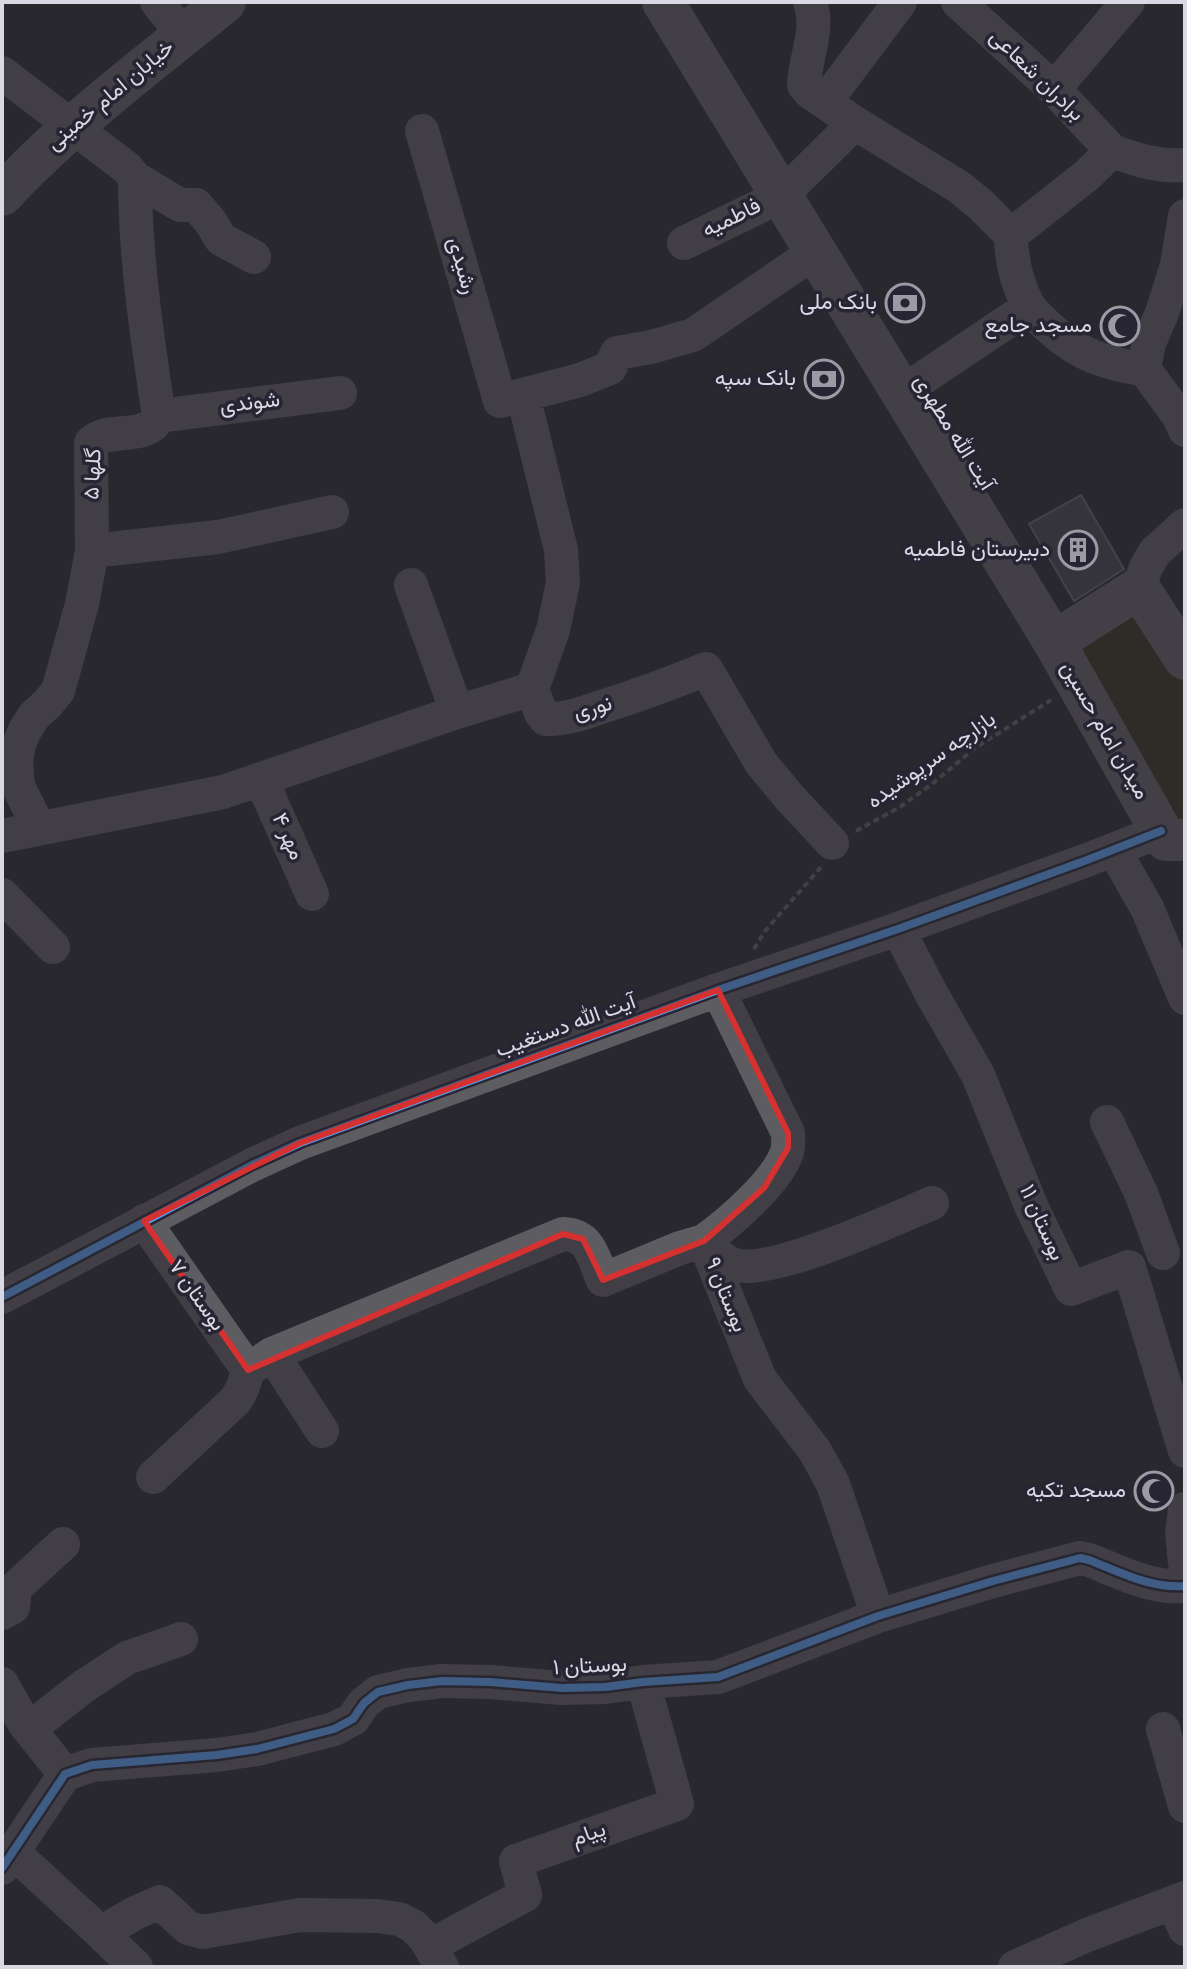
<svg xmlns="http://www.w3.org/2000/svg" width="1187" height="1969" viewBox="0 0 1187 1969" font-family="Overpass,Vazirmatn,sans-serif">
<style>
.grass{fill:#363220}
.building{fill:#44434c;stroke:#616167;stroke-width:2}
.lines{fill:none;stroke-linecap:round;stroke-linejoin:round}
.path{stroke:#5f5e62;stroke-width:4;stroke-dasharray:6 4;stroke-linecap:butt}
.minor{stroke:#5d5c60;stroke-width:34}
.major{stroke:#5f5e63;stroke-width:42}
.cycleway-casing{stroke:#272433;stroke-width:13}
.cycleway{stroke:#5a9eea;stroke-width:8}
.marked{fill:none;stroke:#d63131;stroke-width:6;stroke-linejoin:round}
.labels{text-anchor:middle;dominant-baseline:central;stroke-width:7;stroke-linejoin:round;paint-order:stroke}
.street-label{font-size:22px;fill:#dad8e2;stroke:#272433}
.poi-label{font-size:22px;fill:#dad8e2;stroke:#272433;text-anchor:end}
</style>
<rect width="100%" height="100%" fill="#292830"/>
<!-- grass -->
<path class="grass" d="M1124 612 1148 621 1185 687V826L1180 823 1082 652 1083 644Z"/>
<!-- building -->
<path class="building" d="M1081 495 1124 569 1074 601 1029 524Z"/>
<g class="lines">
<!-- path -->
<path class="path" d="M856 831 900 807 932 784 975 748 1051 700
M754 949 765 931 822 866"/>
<!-- minor -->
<path class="minor" d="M157 2 184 35
M810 2C820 31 805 56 804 85L810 92 855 123 959 187 981 205 1011 235
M958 2 1054 89 1112 151
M2 73 127 168 135 178C135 257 147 337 159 416 147 443 108 425 91 443L92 551 82 604 58 691 47 704 34 716 25 730 19 744 16 762 18 786 37 824 33 830
M1054 89 1128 2
M825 102 900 2
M422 131 500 401 580 380 610 368 617 353 651 347 693 335 815 252
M135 178 180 205H196L210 221 221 239 254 257
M1185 216 1177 265 1162 313 1149 343 1144 369 1178 415 1185 430
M684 243 781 196 855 123
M1029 307C1017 284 1011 262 1011 235L1086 176 1112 151C1137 160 1158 167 1185 165
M920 380 1029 307C1063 345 1092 363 1144 369
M523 395 561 550 563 583 553 630 532 689 541 713 546 719C564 720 584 713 601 707 637 696 671 683 706 669L761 763 790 798 832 843
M159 416 340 393
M92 551 218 537 332 512
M411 585 457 712
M1139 588 1146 567 1155 552 1185 525
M261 779 312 894
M2 836 223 792 457 712 532 689
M1114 850 1147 908 1185 998
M2 895 53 947
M898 929 931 993 978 1075 1032 1208 1071 1289 1129 1267 1185 1451
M718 990 788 1133C788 1140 789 1146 787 1152 777 1182 729 1223 704 1241L760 1379 815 1451 833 1484 878 1616
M1107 1122 1141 1193 1163 1253
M144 1221 248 1370
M2 1297 252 1165 300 1143 718 990 898 929 1087 860 1161 831
M272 1354 322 1431
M153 1477 236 1400 243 1387 248 1370 272 1354 563 1234C591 1235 593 1258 603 1280L680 1248 704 1241C712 1249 721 1260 732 1264 768 1278 894 1219 932 1203
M1185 1509 1182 1533 1185 1563
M2 1613 13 1607 15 1588 63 1544
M2 1684 24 1723 65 1774
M29 1729 84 1686 127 1658 181 1639
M1163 1729 1185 1806
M14 1853 101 1933 135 1913 160 1902 188 1928 203 1932 300 1915 377 1916 399 1919 413 1926 425 1938 442 1967
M2 1868 65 1774 92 1765 217 1755 257 1749 334 1729 353 1719 364 1703 378 1692 408 1685 442 1681 490 1682 562 1688 605 1687 643 1682 718 1677 878 1616 993 1581 1080 1558 1089 1560C1120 1572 1151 1589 1185 1586
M1173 1903 1185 1929
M101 1933 136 1967
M430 1946 525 1895 516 1861 677 1804 643 1682
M1015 1967 1087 1935 1185 1898"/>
<!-- major -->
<path class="major" d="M663 2 1054 642 1166 840H1185
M2 195C69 123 149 64 225 2
M1054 642 1139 588 1185 659"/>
<defs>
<path id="cycleway" d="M2 1297 252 1165 300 1143 718 990 898 929 1087 860 1161 831
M2 1868 65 1774 92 1765 217 1755 257 1749 334 1729 353 1719 364 1703 378 1692 408 1685 442 1681 490 1682 562 1688 605 1687 643 1682 718 1677 878 1616 993 1581 1080 1558 1089 1560C1120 1572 1151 1589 1185 1586"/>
</defs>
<!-- cycleway casing -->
<use href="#cycleway" class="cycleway-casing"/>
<!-- cycleway -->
<use href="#cycleway" class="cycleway"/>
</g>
<!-- marked area -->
<path d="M0 0H1187V1969H0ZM718 990 788 1133V1148L764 1188 704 1241 603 1280 583 1239 563 1234 248 1370 144 1221 300 1143Z" fill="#292830" fill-opacity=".55" fill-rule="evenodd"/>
<path class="marked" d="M718 990 788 1133V1148L764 1188 704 1241 603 1280 583 1239 563 1234 248 1370 144 1221 300 1143Z"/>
<!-- icons -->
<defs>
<symbol id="bank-ring" viewBox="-11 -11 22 22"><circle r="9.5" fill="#272433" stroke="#9c9aa4" stroke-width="1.5"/><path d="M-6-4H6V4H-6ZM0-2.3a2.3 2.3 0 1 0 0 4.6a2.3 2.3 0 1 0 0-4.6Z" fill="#9c9aa4"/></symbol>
<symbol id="mosque-ring" viewBox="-11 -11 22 22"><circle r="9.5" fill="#272433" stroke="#9c9aa4" stroke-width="1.5"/><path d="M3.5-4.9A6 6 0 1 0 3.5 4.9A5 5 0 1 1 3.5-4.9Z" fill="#9c9aa4"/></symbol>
<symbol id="building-ring" viewBox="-11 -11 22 22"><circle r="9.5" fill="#272433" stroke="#9c9aa4" stroke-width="1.5"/><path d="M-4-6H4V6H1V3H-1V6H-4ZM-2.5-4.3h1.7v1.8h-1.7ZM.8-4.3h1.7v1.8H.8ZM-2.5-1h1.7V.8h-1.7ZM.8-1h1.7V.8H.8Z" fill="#9c9aa4"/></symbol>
</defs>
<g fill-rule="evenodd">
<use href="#bank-ring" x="883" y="281" width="44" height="44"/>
<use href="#mosque-ring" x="1098" y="304" width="44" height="44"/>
<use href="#bank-ring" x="802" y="357" width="44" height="44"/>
<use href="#building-ring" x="1056" y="528" width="44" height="44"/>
<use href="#mosque-ring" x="1132" y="1469" width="44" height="44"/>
</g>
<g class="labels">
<!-- street labels -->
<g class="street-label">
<text transform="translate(1036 76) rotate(44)">برادران شعاعی</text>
<text transform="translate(111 96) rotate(-40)">خیابان امام خمینی</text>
<text transform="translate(732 219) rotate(-26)">فاطمیه</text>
<text transform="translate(461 266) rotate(74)">رشیدی</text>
<text transform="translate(250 404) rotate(-7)">شوندی</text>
<text transform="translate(953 433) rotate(58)">آیت الله مطهری</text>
<text transform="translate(94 474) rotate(-87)">گلها ۵</text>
<text transform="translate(593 709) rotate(-16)">نوری</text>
<text transform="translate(1104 731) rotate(60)">میدان امام حسین</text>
<text transform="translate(932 761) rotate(-35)">بازارچه سرپوشیده</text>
<text transform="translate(287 837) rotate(66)">مهر ۴</text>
<text transform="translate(566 1027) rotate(-20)">آیت الله دستغیب</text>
<text transform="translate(1041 1223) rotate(66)">بوستان ۱۱</text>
<text transform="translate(725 1295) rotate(68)">بوستان ۹</text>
<text transform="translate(196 1296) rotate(55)">بوستان ۷</text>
<text transform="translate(590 1667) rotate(-3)">بوستان ۱</text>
<text transform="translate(589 1835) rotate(-20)">پیام</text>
</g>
<!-- poi labels -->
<g class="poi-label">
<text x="877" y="303">بانک ملی</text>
<text x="1092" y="326">مسجد جامع</text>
<text x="796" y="379">بانک سپه</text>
<text x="1050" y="550">دبیرستان فاطمیه</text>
<text x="1126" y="1491">مسجد تکیه</text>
</g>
</g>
<!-- border -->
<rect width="1187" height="1969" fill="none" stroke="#dad8e2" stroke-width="8"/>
</svg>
